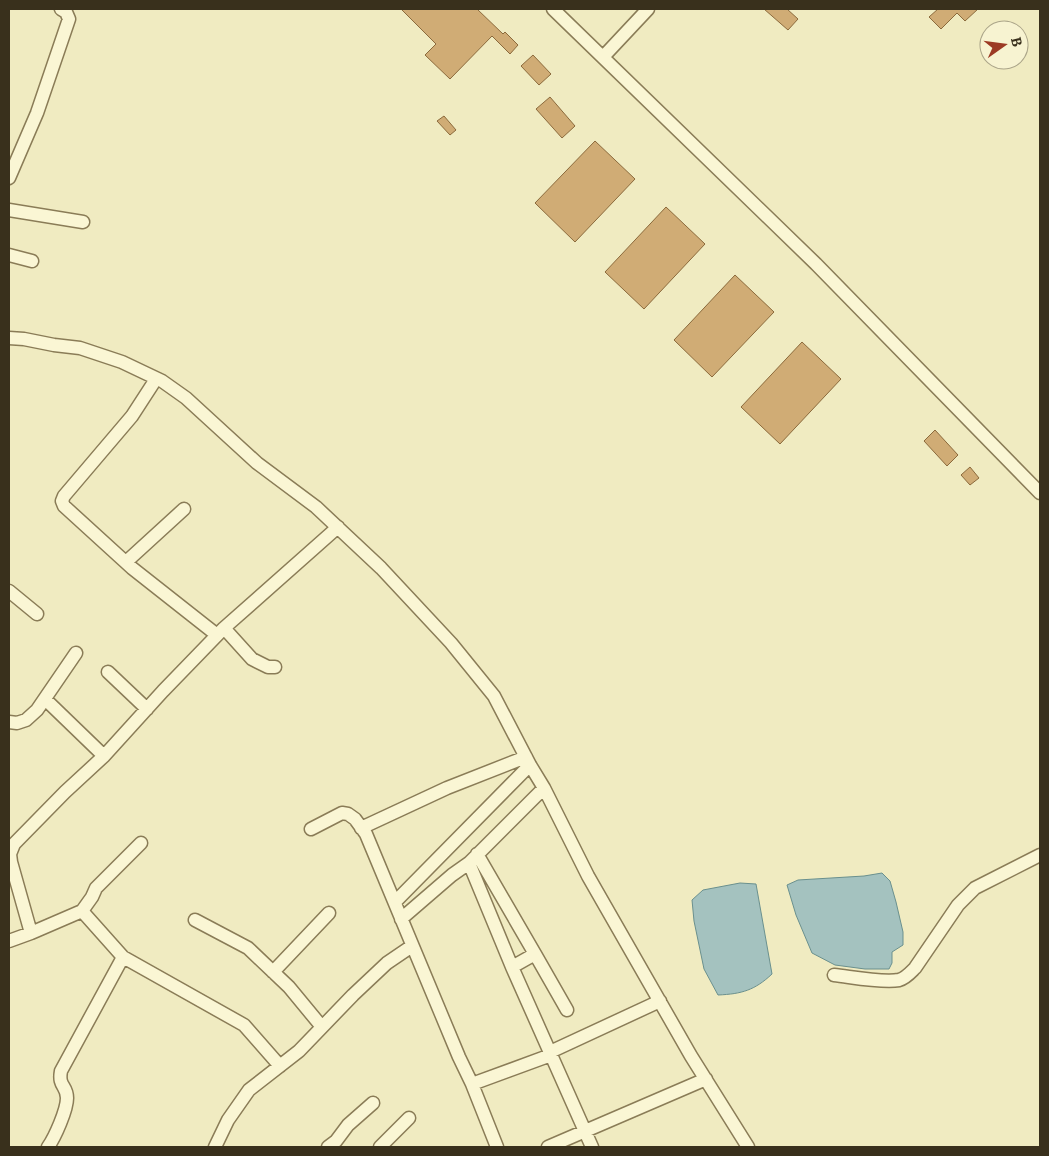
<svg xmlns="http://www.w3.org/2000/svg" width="1049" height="1156" viewBox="0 0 1049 1156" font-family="Lora,serif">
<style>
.water{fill:#a4c2bf;stroke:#6a908e}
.building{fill:#d0ac75;stroke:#8b6a3c}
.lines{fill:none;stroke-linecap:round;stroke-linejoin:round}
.minor-casing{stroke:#8a7c57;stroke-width:15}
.minor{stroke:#faf6d4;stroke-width:12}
</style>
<rect width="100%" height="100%" fill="#f0ebc1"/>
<!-- water -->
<path class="water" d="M882 873 890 881 896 902 903 932V945L892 952V963L889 969H865L835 965 812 953 796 915 787 885 798 880 864 876Z
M740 883 756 884 772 974C755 990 742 994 718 995L704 969 694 921 692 900 703 890Z"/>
<!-- building -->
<path class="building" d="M401 9H477L503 34 505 32 518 45 510 54 492 36 450 79 425 55 436 44Z
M764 9H787L798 19 788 30Z
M938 9H978L965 21 957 13 941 29 929 17Z
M533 55 551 74 539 85 521 66Z
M550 97 575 126 562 138 536 109Z
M444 116 456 130 450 135 437 121Z
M595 141 635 179 575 242 535 203Z
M666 207 705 244 644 309 605 272Z
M735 275 774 312 712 377 674 340Z
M802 342 841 379 780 444 741 407Z
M935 430 958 455 947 466 924 441Z
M970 467 979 478 970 485 961 475Z"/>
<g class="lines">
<defs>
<path id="minor" d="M553 9 816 264 1040 493
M603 57 648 9
M9 178 37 113 69 19 66 12 61 9
M9 210 83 222
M9 255 32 261
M9 338 24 339 54 345 80 348 122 362 162 381 186 398 257 463 316 507 381 568 451 643 494 696 530 765 544 788 588 876 691 1056 748 1147
M156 379 132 416 64 496 62 501 64 506 132 568 217 635
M126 562 184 509
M9 591 37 614
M224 628 252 659 268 667H275
M108 672 147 709
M45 699 104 756
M9 722 17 723 26 720 37 710 76 653
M544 788 469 863 512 967 592 1147
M361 828 447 788 526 757
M311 829 342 813 348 814 355 819 366 834 459 1057 472 1084 497 1147
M477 854 535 954
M395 902 530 765
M82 911 123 957 244 1025 280 1066
M401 919 452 875 469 863
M195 920 248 948 289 987 322 1027
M31 933 11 862 10 854 14 844 65 792 104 756 163 691 224 628 338 527
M9 941 31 933 82 911 92 897 96 888 141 843
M512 967 535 954 567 1010
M273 972 329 913
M834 975C852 977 882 983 899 980 906 978 910 973 915 968L958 905 975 888 1040 855
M550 1052 660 1001
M472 1084 551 1055
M48 1147C55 1137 67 1110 67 1098 67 1085 58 1087 61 1071L123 957
M215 1147 228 1120 249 1090 299 1051 353 995 387 963 412 946
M328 1147 336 1141 348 1125 373 1103
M380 1147 409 1118
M548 1147 706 1079"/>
</defs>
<!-- minor casing -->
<use href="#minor" class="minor-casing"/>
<!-- minor -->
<use href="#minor" class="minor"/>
</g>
<!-- border -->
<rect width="1049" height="1156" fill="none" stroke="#39301c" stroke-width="20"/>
<!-- north arrow -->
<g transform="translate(1004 45) rotate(76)"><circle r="24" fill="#f7f3d1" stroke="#aba589"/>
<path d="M0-4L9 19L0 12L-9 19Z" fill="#9c3a24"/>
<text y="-8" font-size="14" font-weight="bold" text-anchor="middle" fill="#39301c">B</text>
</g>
</svg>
